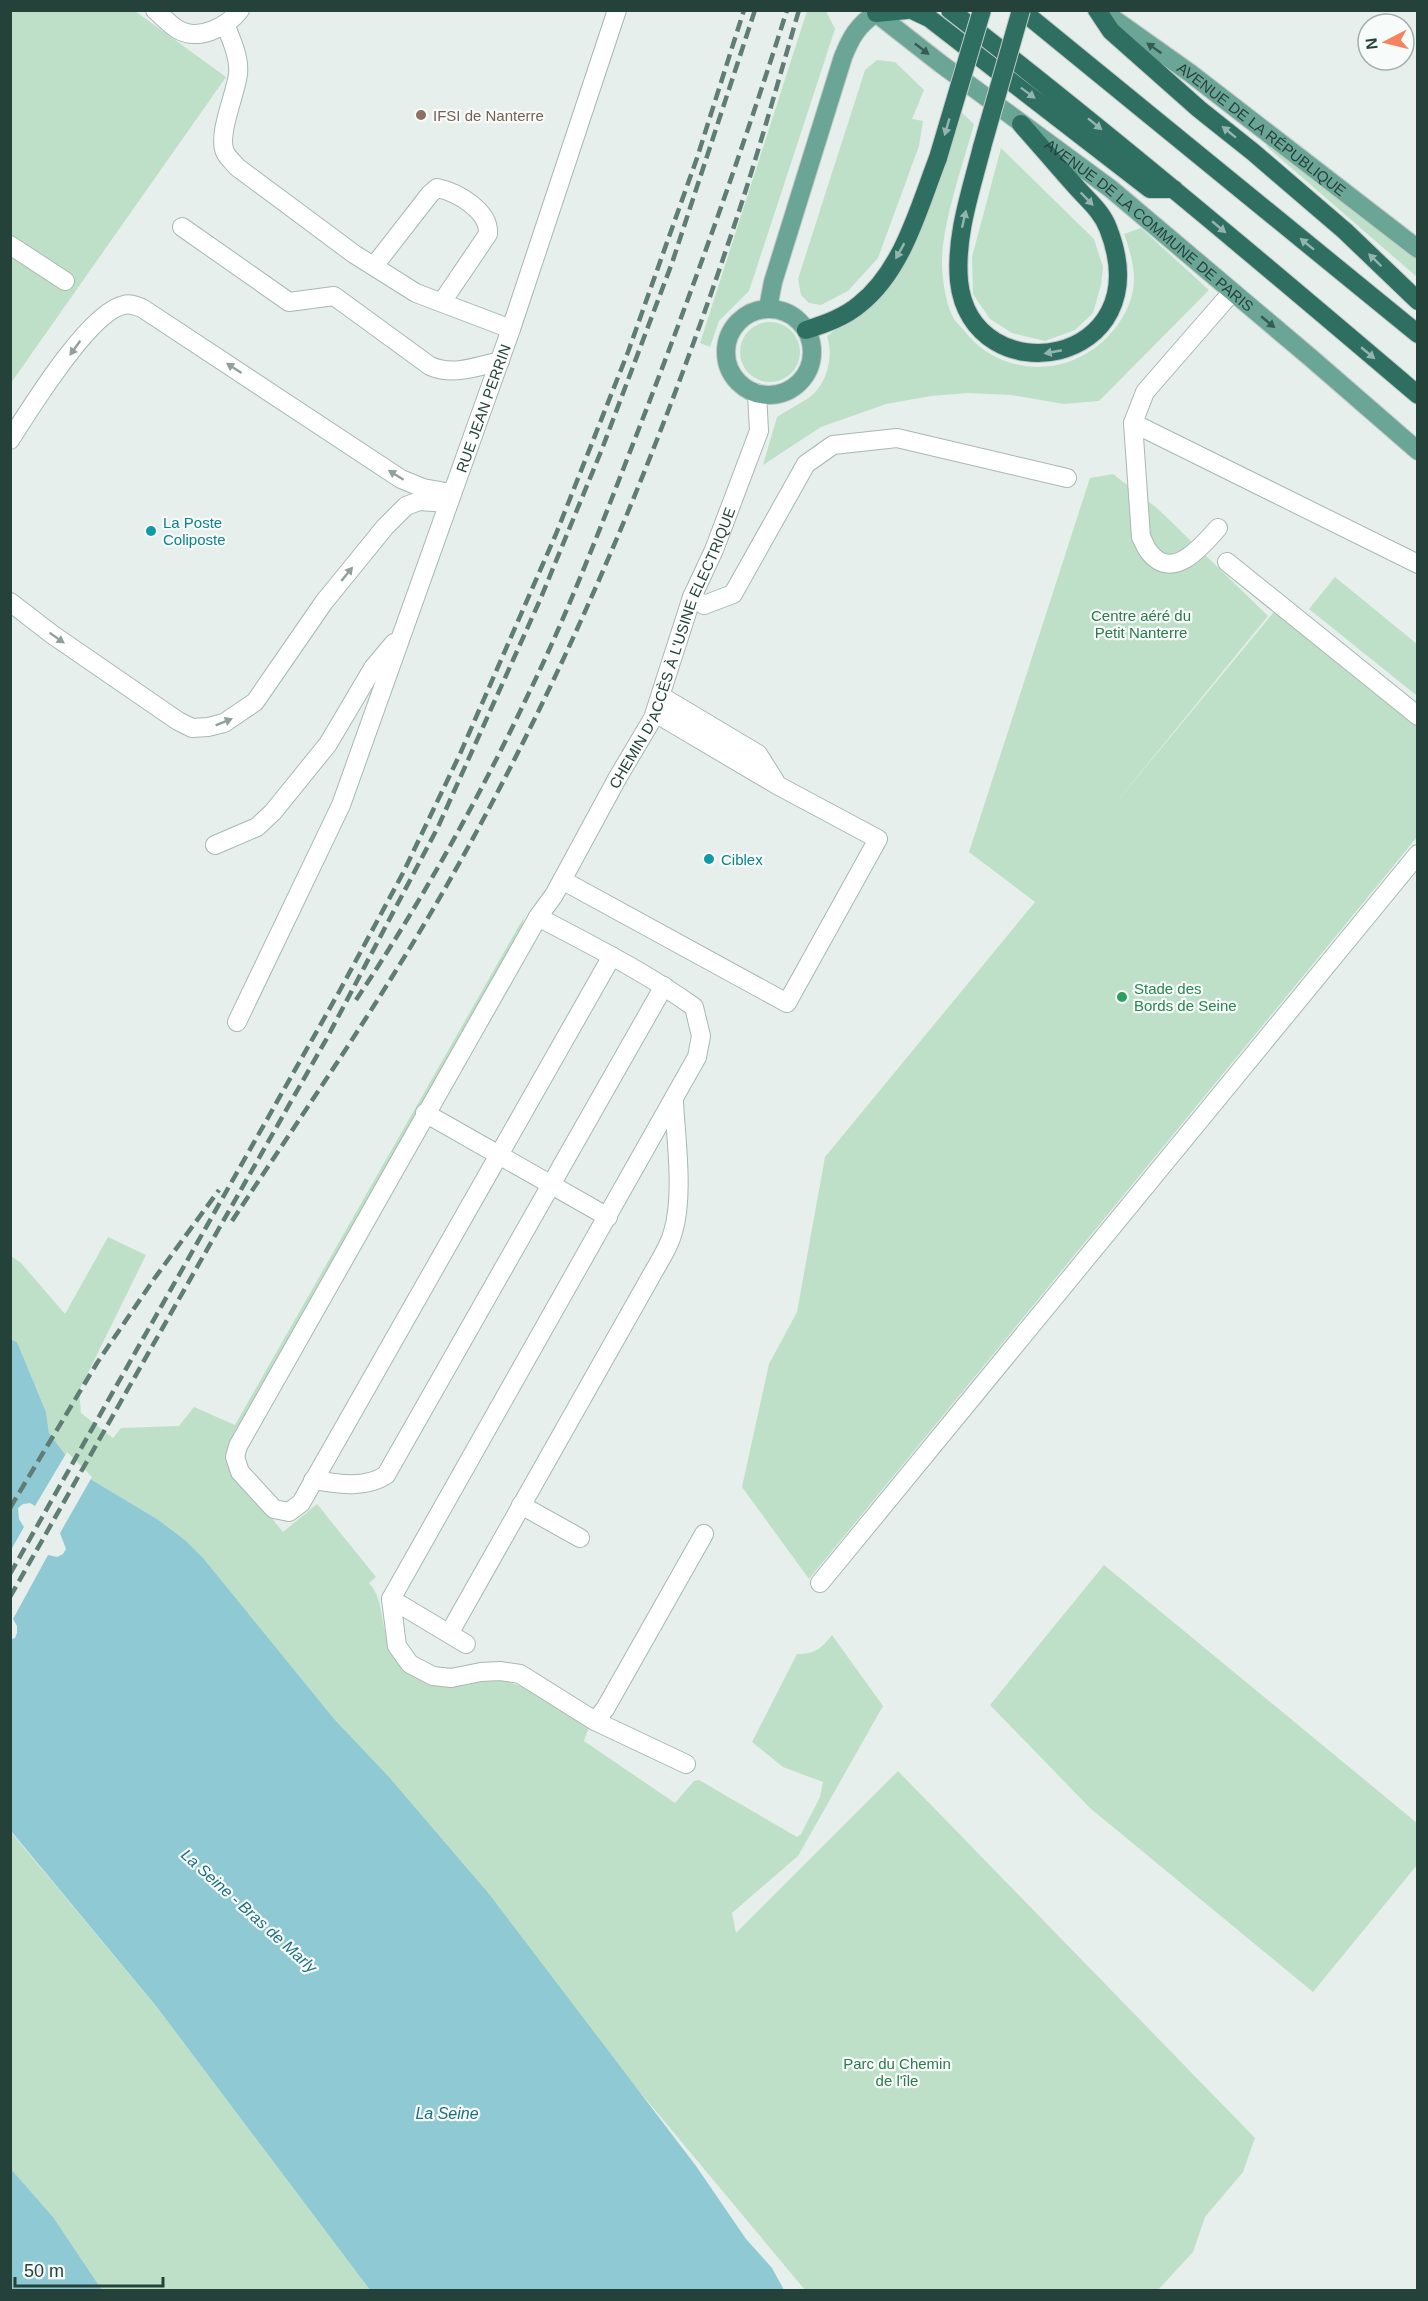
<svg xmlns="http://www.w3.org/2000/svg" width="1428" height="2301" viewBox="0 0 1428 2301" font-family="Arial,sans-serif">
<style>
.green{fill:#bfe0c8}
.water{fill:#8ec9d4}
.pier{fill:#e6efeb}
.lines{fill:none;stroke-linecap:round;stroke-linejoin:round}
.minor-casing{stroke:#a8b8b2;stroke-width:20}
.major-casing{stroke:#c2cac8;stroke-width:20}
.highway-casing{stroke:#c2cac8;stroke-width:20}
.minor{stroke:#fff;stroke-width:18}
.major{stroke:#6aa596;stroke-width:18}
.highway{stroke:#2f6f62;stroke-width:18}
.rail{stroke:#5f7d75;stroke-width:4.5;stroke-dasharray:12 6;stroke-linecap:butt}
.highway-bridge-casing{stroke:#c2cac8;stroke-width:20;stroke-linecap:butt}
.highway-bridge{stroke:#2f6f62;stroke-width:18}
.oneway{fill:#365b51}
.oneway2{fill:#93b5ae}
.oneway3{fill:#92a09c}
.education-dot{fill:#8d6e63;stroke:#f7fbf9;stroke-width:2}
.culture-dot{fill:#0f9aa8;stroke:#f7fbf9;stroke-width:2}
.leisure-dot{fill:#2e9e5b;stroke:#f7fbf9;stroke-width:2}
.labels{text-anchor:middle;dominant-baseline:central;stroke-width:4.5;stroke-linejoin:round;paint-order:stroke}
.education-label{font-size:15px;fill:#785e54;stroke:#f7fbf9;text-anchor:start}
.street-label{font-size:15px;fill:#24423a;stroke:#f7fbf9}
.culture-label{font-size:15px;fill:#0d838f;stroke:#f7fbf9;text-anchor:start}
.park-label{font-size:15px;fill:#2d7a4b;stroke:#f7fbf9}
.leisure-label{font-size:15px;fill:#27864d;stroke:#f7fbf9;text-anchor:start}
.water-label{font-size:16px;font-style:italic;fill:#1c6f80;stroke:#f7fbf9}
</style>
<rect width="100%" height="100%" fill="#e6efeb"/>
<!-- green -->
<path class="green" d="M11 11H135L226 77 11 383Z
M807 11H826L835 29 749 291 719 321 710 347 700 343Z
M877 60 895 62 924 90 912 119 923 121 919 146 878 258 848 291 821 305 809 303 801 295 798 279 865 70Z
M961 112 974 124C963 165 941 225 942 266 943 281 945 300 952 315 954 320 959 325 963 329 1000 379 1072 379 1112 332 1125 317 1134 298 1134 279 1134 264 1129 248 1124 234L1141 228 1209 290 1099 401 1064 404 1011 395 968 393 931 396 886 404 821 427 763 465 777 417C787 410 800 404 810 397 827 384 834 356 827 336L852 318 919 231 943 172Z
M1269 142 1417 259V277L1266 146Z
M1001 148 1094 239 1103 267 1101 285 1093 313 1075 330 1045 341 1012 333 990 319 973 294 972 257Z
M740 352a30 30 0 1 1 60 0a30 30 0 1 1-60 0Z
M1113 474 1157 508 1268 616 1110 810 1278 607 1417 720V837L809 1579 742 1487 769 1364 797 1312 825 1157 1035 902 969 852 1090 478Z
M1335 577 1417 644 1418 692 1416 695 1309 609Z
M524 917 521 931 515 943 225 1458 226 1462 283 1532 317 1504 376 1577 369 1583C387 1602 378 1638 400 1663 405 1669 413 1672 419 1676 459 1701 474 1673 508 1682 537 1690 564 1709 590 1724L584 1741 675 1803 694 1781 699 1780 797 1837 801 1834 820 1797 823 1782 783 1767 752 1742 797 1654C815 1654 821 1649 832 1635L883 1706 798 1856 732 1913 736 1933 898 1771 1255 2138 1243 2172 1205 2217 1193 2252 1158 2290H805L231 1602 157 1519 87 1477 67 1457 49 1433 46 1412 17 1342 11 1339V1256L21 1263 65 1314 108 1237 146 1255 79 1391 81 1413 113 1438 121 1428 179 1426 194 1407 235 1425Z
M1104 1565 1417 1823V1865L1313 1992 1090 1808 990 1705Z
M10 1831 156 2006 370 2290H102L53 2217 11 2169Z"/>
<!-- water -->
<path class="water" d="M10 1339 17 1342 46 1412 49 1433 67 1457 92 1480 157 1519 186 1541 203 1558 334 1719 388 1776 489 1894 696 2166 746 2239 772 2268 784 2290H370L156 2006 11 1831Z
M11 2169 53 2217 102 2290H11Z"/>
<!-- pier -->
<path class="pier" d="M67 1452 92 1477 60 1533 66 1549 63 1554 57 1557 48 1555 13 1619 17 1626V1633L15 1638 11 1639V1550L24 1527 19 1519 18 1508 23 1504 30 1503 35 1506Z"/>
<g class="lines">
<defs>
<g id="minor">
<path d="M155 10C162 16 169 24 177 29 198 42 227 27 240 10"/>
<path d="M225 24C231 39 240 58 238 74 236 93 217 135 225 152 227 157 234 163 237 167L354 254 416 293 511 329"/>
<path d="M182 227 289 302 334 296 430 366C453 376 476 367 500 361"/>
<path d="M10 245 65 281"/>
<path d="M374 266 430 194 437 188C457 192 490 211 488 234L442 302"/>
<path d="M1133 423 1418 564"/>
<path d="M10 440C30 409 90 311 124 305 130 303 136 306 142 308L401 479 423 488 451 493"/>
<path d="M1218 528C1203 545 1173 582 1150 553 1146 549 1144 542 1141 537L1133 423 1145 392 1232 292"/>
<path d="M1227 562 1418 716"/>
<path d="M692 597 704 605 733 594 806 464 833 445 897 438 1067 478"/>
<path d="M10 602 53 635 178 721 192 728 208 727 224 723 255 702 324 602 385 527 406 506 419 501 448 503"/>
<path d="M661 696 758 754 775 781"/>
<path d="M215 845 257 827 273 812 328 744 373 668 394 643"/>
<path d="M562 880 787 1003 878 839 777 785 655 713"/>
<path id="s1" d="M538 917 554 895 618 777 653 718 692 597 714 550 759 431 757 393"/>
<path d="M612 956 301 1503 289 1512 274 1509 240 1472 235 1457 238 1446 538 917C591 945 645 972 694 1007L701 1036 697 1057 391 1599 397 1646 410 1664 433 1676 451 1678 481 1672 500 1671 520 1674 595 1721 686 1764"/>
<path id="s2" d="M237 1022 341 805 511 329 617 10"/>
<path d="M425 1113 608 1217"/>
<path d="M313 1480C338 1484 365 1489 386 1475L664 986"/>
<path d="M521 1505 580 1538"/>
<path d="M820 1583 1418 854"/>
<path d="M391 1599 466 1644"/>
<path d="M450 1632 650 1278C658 1263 669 1248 673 1232 684 1196 676 1140 674 1102"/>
<path d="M595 1721 605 1709 704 1534"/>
</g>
<g id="major">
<path id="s3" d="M872 10 941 64 1111 189 1311 358 1418 451"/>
<path id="s4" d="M1101 10 1190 73 1418 249"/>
<path d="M768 308 773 282 843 57C851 37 858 25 876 13"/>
<circle cx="769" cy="352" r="43"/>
</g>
<path id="highway" d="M912 10 929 18 1150 189H1174
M950 10C1110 134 1264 264 1418 395
M1021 10 1418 334
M1097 10 1111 31 1199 109 1253 152 1345 231 1418 301
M876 13 907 10
M982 147C971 191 955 235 959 281 971 397 1163 368 1108 228 1102 212 1089 201 1078 189 1058 167 1040 145 1021 124
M806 330C825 324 845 317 860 304 903 270 919 207 938 158"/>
</defs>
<!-- minor casing -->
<use href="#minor" class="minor-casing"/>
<!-- major casing -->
<use href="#major" class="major-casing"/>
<!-- highway casing -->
<use href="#highway" class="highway-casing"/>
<!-- minor -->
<use href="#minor" class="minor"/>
<!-- major -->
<use href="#major" class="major"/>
<!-- highway -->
<use href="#highway" class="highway"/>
<!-- rail -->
<path class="rail" d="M356 1000C420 904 477 802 527 697 569 611 603 521 638 431 692 292 742 152 787 10
M232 1221C305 1110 381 1001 447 885 569 670 664 440 741 205 762 140 780 75 799 10
M10 1508 97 1363 154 1279 219 1190
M10 1574 339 992 403 873 460 754 556 534 628 352 697 158 744 10
M10 1597 327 1038 438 827 540 600 602 449 672 263 755 10"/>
<defs>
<path id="highway-bridge" d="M982 147 1021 10
M938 158 982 10"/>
</defs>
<!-- highway-bridge casing -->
<use href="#highway-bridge" class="highway-bridge-casing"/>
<!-- highway-bridge -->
<use href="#highway-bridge" class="highway-bridge"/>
</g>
<!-- one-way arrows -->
<defs><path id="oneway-solid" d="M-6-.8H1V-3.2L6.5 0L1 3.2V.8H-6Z" transform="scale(1.5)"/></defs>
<g class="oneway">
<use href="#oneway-solid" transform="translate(1154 48) rotate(-145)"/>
<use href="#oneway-solid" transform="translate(922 49) rotate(38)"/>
<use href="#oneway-solid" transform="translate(1268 322) rotate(40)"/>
</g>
<g class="oneway2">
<use href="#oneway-solid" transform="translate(1028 93) rotate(37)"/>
<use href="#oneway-solid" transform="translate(1095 124) rotate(39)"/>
<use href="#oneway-solid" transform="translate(947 127) rotate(106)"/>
<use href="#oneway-solid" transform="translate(1229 132) rotate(-141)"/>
<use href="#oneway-solid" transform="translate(1087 199) rotate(46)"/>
<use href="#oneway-solid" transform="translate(964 219) rotate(-77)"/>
<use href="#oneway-solid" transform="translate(1219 227) rotate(40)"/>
<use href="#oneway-solid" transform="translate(1307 244) rotate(-141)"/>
<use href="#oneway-solid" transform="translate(900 251) rotate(119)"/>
<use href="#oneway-solid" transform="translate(1375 260) rotate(-136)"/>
<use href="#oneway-solid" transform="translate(1053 352) rotate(169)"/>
<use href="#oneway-solid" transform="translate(1368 353) rotate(40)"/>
</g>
<g class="oneway3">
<use href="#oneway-solid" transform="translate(75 348) rotate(126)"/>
<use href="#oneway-solid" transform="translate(234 368) rotate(-147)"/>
<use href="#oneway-solid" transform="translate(396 475) rotate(-148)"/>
<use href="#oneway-solid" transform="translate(347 574) rotate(-51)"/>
<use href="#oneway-solid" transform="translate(57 638) rotate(35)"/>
<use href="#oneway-solid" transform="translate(224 722) rotate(-22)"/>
</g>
<!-- markers -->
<circle class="education-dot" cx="421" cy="115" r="6"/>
<g class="culture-dot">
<circle cx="151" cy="531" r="6"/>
<circle cx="709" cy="859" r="6"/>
</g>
<circle class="leisure-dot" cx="1122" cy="997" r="6"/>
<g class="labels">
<!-- education labels -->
<g class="education-label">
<text x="433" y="115">IFSI de Nanterre</text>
</g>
<!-- street labels -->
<g class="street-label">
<text stroke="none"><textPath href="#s4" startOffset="200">AVENUE DE LA RÉPUBLIQUE</textPath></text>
<text stroke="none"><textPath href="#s3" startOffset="351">AVENUE DE LA COMMUNE DE PARIS</textPath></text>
<text stroke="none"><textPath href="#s2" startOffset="662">RUE JEAN PERRIN</textPath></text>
<text stroke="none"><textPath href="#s1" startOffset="302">CHEMIN D'ACCÈS À L'USINE ELECTRIQUE</textPath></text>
</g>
<!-- culture labels -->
<g class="culture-label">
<text x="163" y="522">La Poste<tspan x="163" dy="17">Coliposte</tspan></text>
<text x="721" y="859">Ciblex</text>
</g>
<!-- park labels -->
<g class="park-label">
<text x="1141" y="615">Centre aéré du<tspan x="1141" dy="17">Petit Nanterre</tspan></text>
<text x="897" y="2063">Parc du Chemin<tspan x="897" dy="17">de l'île</tspan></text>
</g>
<!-- leisure labels -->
<g class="leisure-label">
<text x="1134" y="988">Stade des<tspan x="1134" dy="17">Bords de Seine</tspan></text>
</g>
<!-- water labels -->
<g class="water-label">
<text transform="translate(249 1911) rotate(42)">La Seine - Bras de Marly</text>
<text x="447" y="2113">La Seine</text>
</g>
</g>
<!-- border -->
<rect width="1428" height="2301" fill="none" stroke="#24423a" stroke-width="24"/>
<!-- north arrow -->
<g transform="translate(1386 42) rotate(263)"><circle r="28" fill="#f7fbf9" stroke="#a3b1ad" stroke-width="1.5"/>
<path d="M0-4.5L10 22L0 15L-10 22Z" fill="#f4845f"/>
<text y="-9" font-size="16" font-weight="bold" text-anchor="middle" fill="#24423a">N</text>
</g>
<!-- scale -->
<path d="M15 2277v9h148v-9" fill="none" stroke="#24423a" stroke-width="3"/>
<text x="24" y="2277" font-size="18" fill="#24423a" stroke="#f7fbf9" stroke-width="4.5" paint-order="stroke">50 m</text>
</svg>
